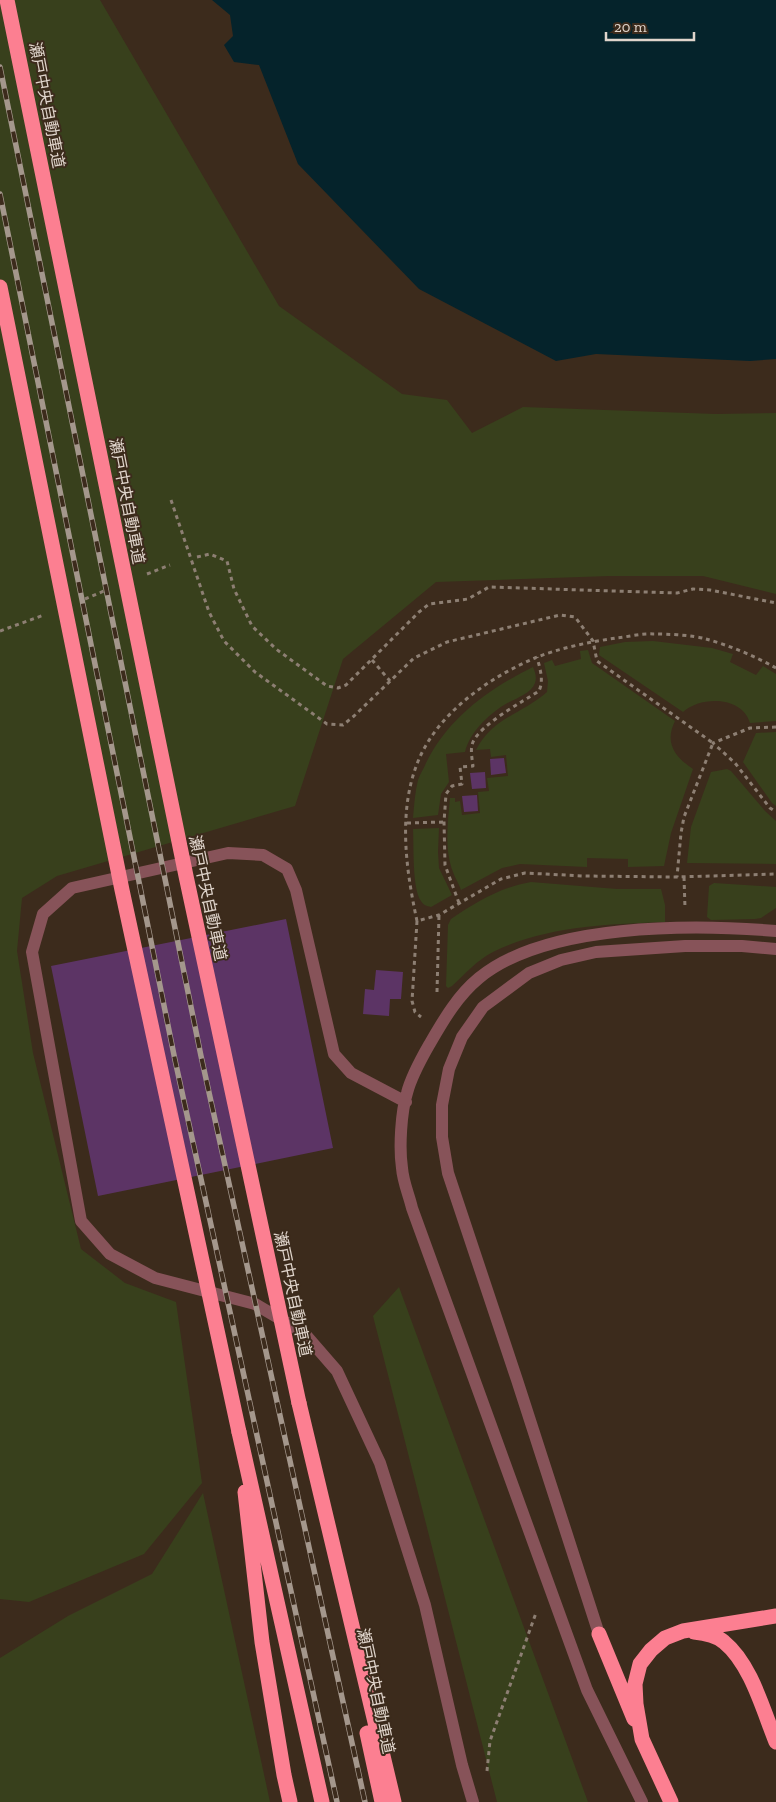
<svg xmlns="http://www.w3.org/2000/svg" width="776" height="1802" viewBox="0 0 776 1802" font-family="'Zilla Slab','Noto Sans JP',serif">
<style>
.green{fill:#38401c}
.water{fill:#05232b}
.building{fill:#5c3465}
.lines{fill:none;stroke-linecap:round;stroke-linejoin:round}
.path{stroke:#8d7f73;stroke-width:3;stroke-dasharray:4 4;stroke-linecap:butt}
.minor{stroke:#875359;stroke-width:12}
.highway{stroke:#fc7f91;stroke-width:15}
.rail-casing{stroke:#a4978c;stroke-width:5.5}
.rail{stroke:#3c2b1c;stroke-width:4;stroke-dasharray:11;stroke-linecap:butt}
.highway-bridge{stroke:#fc7f91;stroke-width:15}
.labels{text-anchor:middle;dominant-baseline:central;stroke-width:4;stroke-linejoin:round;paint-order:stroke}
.street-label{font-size:16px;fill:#e0d5cc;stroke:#3c2b1c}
</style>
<rect width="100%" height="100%" fill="#3c2b1c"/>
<!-- green -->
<path class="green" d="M0 0H100L279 306 402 394 447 400 472 433 523 407 715 414 776 413V594L703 576H609L436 582 343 659 295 806 57 876 22 898 17 951 33 1053 81 1249 125 1283 176 1302 202 1483 144 1554 29 1602 0 1599Z
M653 641 712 648 733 654 730 662 756 675 763 666 776 674V721L750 723C742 696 701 696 683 712L599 655 600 647 625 642Z
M588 650 592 663 675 721C664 743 675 757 693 769L671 833 664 866 628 867V859L587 858V867L520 864 502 868 461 890C459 884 455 878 453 872 444 849 448 821 450 798H455V802L460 801 462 815 480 813 478 792 489 791 487 778 508 776 506 755 491 757 490 749 476 750C492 718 522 714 547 692L548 681 544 663 552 660 555 666 581 659 580 651Z
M533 667C535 672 537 677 535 683 531 694 514 699 504 705 487 716 470 732 465 752L446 754 449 782 441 794 438 815 413 818C414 806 415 792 418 780 420 774 424 768 426 763 449 717 489 689 533 667Z
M776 732V806L772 803 743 762 756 733Z
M727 769 731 771 765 811 776 821V864L687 863 691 827 711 772Z
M439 828 438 852 439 868 452 895 431 907C427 906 423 905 421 901 412 889 414 845 413 829Z
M531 882 617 889H661L665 905V922C607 924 546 926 493 952 477 960 464 975 452 986L448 988 446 986 448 925 451 919C476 902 501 887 531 882Z
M714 883 776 887V908L761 918 755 919 711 920 707 917 709 886Z
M399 1287 588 1802H497L373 1316Z
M203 1493 270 1802H0V1658L68 1616 152 1574Z"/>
<!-- water -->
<path class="water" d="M212 0H776V359L750 361 596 354 556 361 419 289 298 164 259 65 234 62 224 45 233 36 230 15Z"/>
<!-- building -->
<path class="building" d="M504 758 506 773 491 775 490 759Z
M485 772 486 788 472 789 470 773Z
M477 795 478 811 464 812 462 796Z
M286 919 333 1148 98 1196 51 966Z
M376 970 403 972 401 999H390L389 1016 363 1014 365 989 374 990Z"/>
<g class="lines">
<!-- path -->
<path class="path" d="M171 500 209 612 224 641 255 672 327 724 343 725 354 716 414 658 447 642 560 615 575 617 593 641 597 661 713 743 684 817 681 833 677 877
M197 557 210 554 227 561 234 589 252 626 276 649 327 686 338 688 346 685 419 612 429 604 468 599 489 587 677 593 693 589 710 590 776 603
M147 574 170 565
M85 599 104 591
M0 631 44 615
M372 660 390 681
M776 668C755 656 728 645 706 639 692 635 669 634 653 634 641 633 628 637 616 638 590 642 559 648 535 658 488 678 436 714 417 764 398 813 406 870 417 921L439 915 501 879 525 873 584 876 677 877 776 874
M776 727 750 728 713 743 735 763 770 808 776 812
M407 823 444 822
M684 877 685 908
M459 903 445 865 444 822 446 794 452 786 462 784 460 767 473 766C472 758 470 749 473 742 481 724 522 702 539 691 544 680 540 669 537 657
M417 921 412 1001 415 1012 421 1017
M437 992 439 915
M487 1771 490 1741 536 1613"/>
<!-- minor -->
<path class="minor" d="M406 1102 351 1073 334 1054 296 890 287 869 263 855 228 853 72 888 43 914 32 952 81 1221 110 1254 155 1278 255 1304 304 1333 337 1371 380 1463 425 1605 462 1765 473 1802
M599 1634 517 1380 448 1173 442 1137V1105L449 1069 462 1037 483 1007 529 973 561 960 596 952 685 946H742L776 949
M642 1802 587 1690 412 1208C409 1195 403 1182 402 1168 399 1148 401 1112 407 1093 411 1077 421 1059 429 1045 443 1021 457 996 479 978 546 923 692 924 776 931"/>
<!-- highway -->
<path class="highway" d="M299 1403 394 1802
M239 1432 322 1802
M245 1492 262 1642 284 1775 290 1802
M694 1632C704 1633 716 1635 724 1642 751 1664 763 1710 776 1742
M599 1634 634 1719
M367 1733 382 1802
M671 1802 642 1739 636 1704 635 1684 640 1664 651 1650 665 1638 683 1631 776 1616"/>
<defs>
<path id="rail" d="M0 67 201 1056 365 1802
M0 194 175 1060 337 1802"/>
</defs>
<!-- rail casing -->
<use href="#rail" class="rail-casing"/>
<!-- rail -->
<use href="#rail" class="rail"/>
<!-- highway-bridge -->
<path class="highway-bridge" d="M7 0 186 876 299 1403
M0 287 122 890 239 1432"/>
</g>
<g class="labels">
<!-- street labels -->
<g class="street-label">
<text transform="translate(47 105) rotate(79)">瀬戸中央自動車道</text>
<text transform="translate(127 501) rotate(79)">瀬戸中央自動車道</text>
<text transform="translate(208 898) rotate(78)">瀬戸中央自動車道</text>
<text transform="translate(293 1294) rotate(78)">瀬戸中央自動車道</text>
<text transform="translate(376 1691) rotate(78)">瀬戸中央自動車道</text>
</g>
</g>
<!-- scale -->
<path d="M606 32v8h88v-8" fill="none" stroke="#e0d5cc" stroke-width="2.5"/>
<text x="614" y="32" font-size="15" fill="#e0d5cc" stroke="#3c2b1c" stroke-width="4" paint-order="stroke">20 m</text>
</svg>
